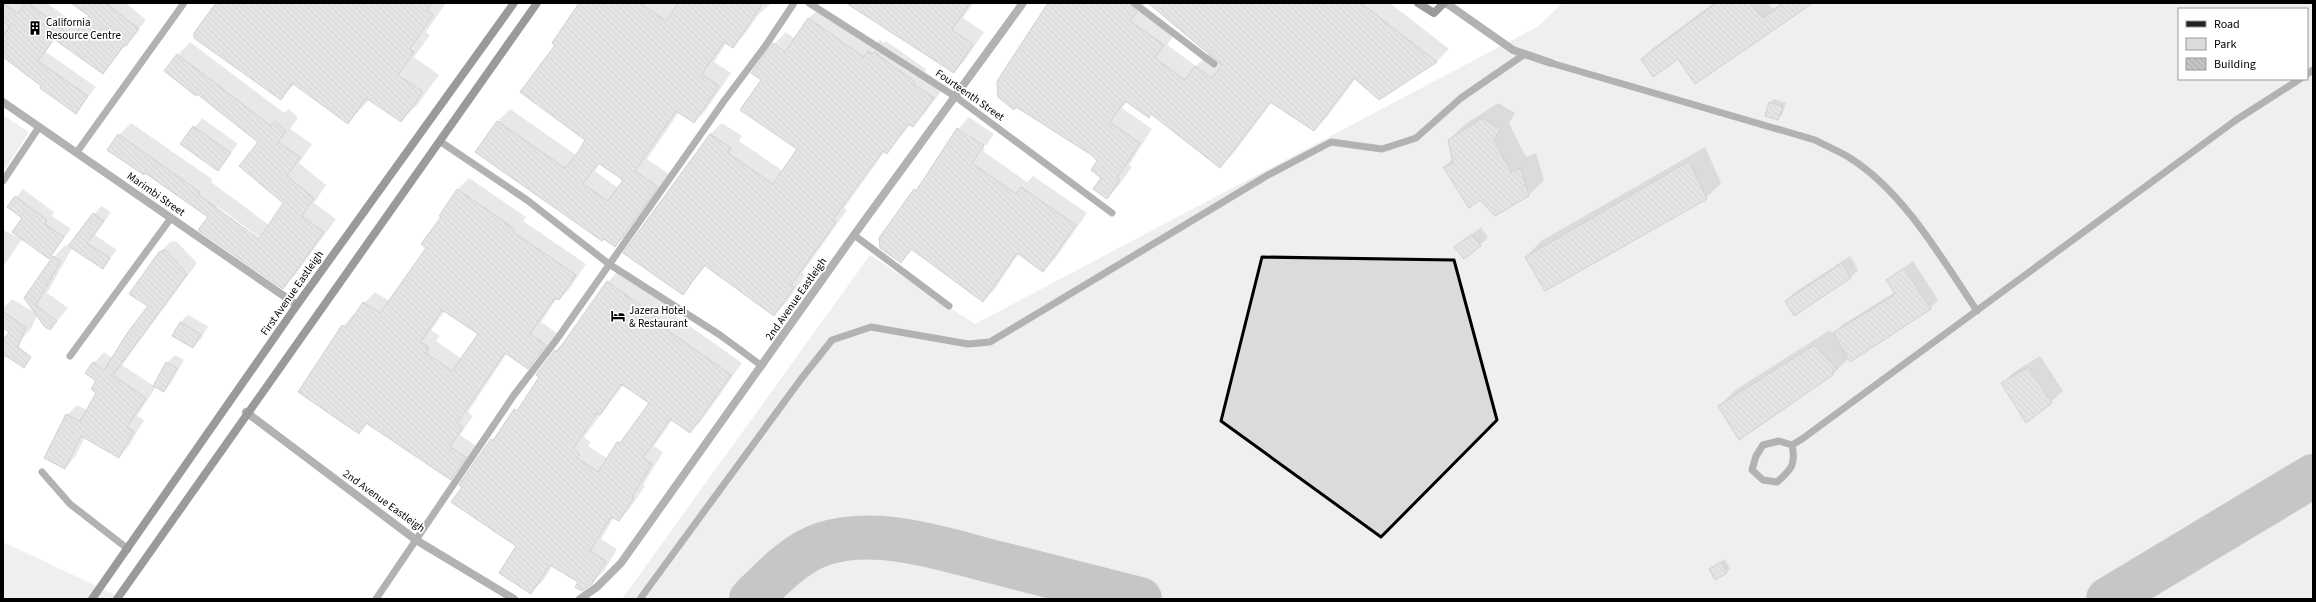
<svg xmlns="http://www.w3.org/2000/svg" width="2316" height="602" viewBox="0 0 2316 602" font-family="'Source Sans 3',sans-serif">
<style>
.green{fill:#dbdbdb;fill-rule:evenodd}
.shadow{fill:#0003;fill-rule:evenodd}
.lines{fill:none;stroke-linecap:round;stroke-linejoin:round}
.taxiway{stroke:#808080;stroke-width:44}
.building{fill:url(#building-back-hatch);stroke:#989898;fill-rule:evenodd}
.service{stroke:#545454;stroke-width:7}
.minor{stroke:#545454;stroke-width:8}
.tertiary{stroke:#545454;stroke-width:8}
.secondary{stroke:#212121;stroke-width:8}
.marked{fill:none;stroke:#000;stroke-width:3;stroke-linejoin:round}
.labels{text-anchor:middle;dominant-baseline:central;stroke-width:3.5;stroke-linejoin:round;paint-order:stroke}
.poi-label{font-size:11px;fill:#000;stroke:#fff;text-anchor:start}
.street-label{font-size:11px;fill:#000;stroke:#fff}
</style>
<defs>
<pattern id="building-back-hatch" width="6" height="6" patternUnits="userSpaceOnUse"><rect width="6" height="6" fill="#c4c4c4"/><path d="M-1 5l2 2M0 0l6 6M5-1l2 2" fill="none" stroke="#a7a7a7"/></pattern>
</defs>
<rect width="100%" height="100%" fill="#fff"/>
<!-- green -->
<path class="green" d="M1563 3H2313V599H622L870 255 975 324 1537 27ZM2179 9H2307V79H2179Z
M3 115 29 132 3 172Z
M3 542 124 599H3Z"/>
<!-- shadow -->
<path class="shadow" d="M3 3H47L81 28 90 15 72 3H126L146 20 103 73 55 38 46 52 96 87 76 112 3 56Z
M217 3H446L426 32 430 35 414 57 439 75 418 104 401 121 370 99 348 122 295 84 280 99Z
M581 3H772L758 15 745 34 733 47 727 42 714 62 731 73 706 110 694 122 679 112 647 159 669 174 627 234 615 246 477 152 498 121 510 109 576 155 586 140 557 45ZM600 163 624 180 618 188 595 171Z
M847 3H973L963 18 984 32 965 60 954 72Z
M1049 3H1146L1142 8 1176 32 1167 45 1196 66 1210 53 1150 3H1390L1449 49 1436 62 1356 78 1327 117 1314 130 1272 102 1233 154 1220 167 1152 113 1149 117 1127 101 1122 108 1152 129 1129 165 1132 167 1119 185 1107 198 1098 160 1030 30Z
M1714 3H1767L1773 9 1781 3H1811L1678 58 1642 59 1652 49Z
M821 7 875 45 880 40 884 43 886 41 926 69 925 72 945 86 924 114 913 126 910 125 887 153 885 151 844 208 847 210 802 273 805 275 786 303 774 315 706 266 683 293 710 134 722 123 742 136 739 141 783 171 799 149 762 80 774 44 786 32 795 39 809 18Z
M190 42 284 113 289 109 298 118 290 129 312 144 299 163 326 185 314 203 336 219 295 275 283 287 209 216 119 135 131 123 212 179 211 182 269 225 284 203 260 142 178 55ZM217 206 264 241 262 242 217 209Z
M1774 99 1786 103 1782 115 1778 119 1770 103Z
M1498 103 1515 113 1509 123 1526 157 1536 153 1544 180 1529 195 1495 215 1444 167 1453 158 1449 140 1464 125Z
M969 117 994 134 986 146 959 128V131L985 148 983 151 1027 182 1033 176 1087 213 1055 259 1043 270 1019 253 994 290 983 301 913 249 901 262 915 190 924 181 958 129Z
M202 118 238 144 217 170 181 144Z
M1705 147 1721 183 1706 198 1526 257 1541 241Z
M469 178 526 217 523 221 586 264 570 288 559 299 557 298 541 322 557 333 539 356 528 368 507 353 468 412 473 416 460 435 476 446 462 467 451 478 368 423 359 433 300 392 343 326 354 314 355 315 364 303 375 292 389 301 427 247 442 217 440 216 458 189ZM445 311 479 333 462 359 436 341 440 336 431 330Z
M23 189 54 212 52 216 71 229 49 257 22 239 3 267V230L18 237 19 236 24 218 16 197Z
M101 206 111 212 95 235 117 250 102 268 72 248 47 293 68 308 50 329 37 315 31 329 20 341 3 313V308L12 299 37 314 25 298 54 257 65 245 69 247Z
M1481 227 1488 238 1464 258 1456 247Z
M176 241 197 263 122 365 154 386 167 363 175 355 184 360 171 383 163 391 156 387 137 416 144 420 129 446 119 456 85 437 75 457 65 468 67 415 77 405 87 410 97 393 94 363 104 352 112 358 150 306 160 252 170 242Z
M1850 256 1858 270 1850 278 1786 301 1794 293Z
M1913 261 1938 300 1930 308 1849 358 1833 374 1739 438 1719 406 1734 391 1830 330 1833 334 1842 325 1895 292 1888 280Z
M619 270 676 311 674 315 742 363 702 420 690 432 673 419 654 446 663 452 643 485 645 486 630 508 619 520 614 517 601 539 617 549 604 571 591 583 579 582 553 565 543 581 531 592 492 440 526 399 555 351 567 339 608 282ZM624 384 650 403 608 459 588 446 591 442 584 437Z
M188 315 208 326 201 339 193 347 180 322Z
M3 335 14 340 3 362Z
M2040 356 2063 391 2051 402 2003 383 2014 372Z
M1725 559 1730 569 1726 572 1711 569Z"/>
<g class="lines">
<!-- taxiway -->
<path class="taxiway" d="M751 599C771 579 795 553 823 544 881 526 945 550 1002 564 1048 576 1094 587 1140 599
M2108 599 2313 476"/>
</g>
<!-- building -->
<path class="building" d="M3 3 18 13 25 3H28L73 37 89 16 71 3H106L139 29 126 46 124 45 103 74 54 39 38 61 88 96 76 114 40 88 41 86 3 57V36L10 26 3 22Z
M216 3H432L427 10 433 15 410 49 414 52 398 75 423 92 401 122 366 98 348 124 292 83 281 100 194 38V33Z
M579 3H640L666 21 678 3H763L733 48 724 42 702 74 719 86 694 123 676 111 635 171 658 187 615 247 604 239 602 241 475 152 497 121 565 168 578 152 585 140 520 92 555 45 552 43ZM598 163 623 180 608 201 583 184Z
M846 3H970L952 30 973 44 954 73Z
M1048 3H1129L1137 12 1130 21 1164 45 1155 58 1185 80 1195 66 1212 78 1222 65 1148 3H1361L1437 62 1379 100 1354 78 1314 131 1270 102 1220 168 1151 114 1149 118 1125 101 1110 122 1140 143 1117 178 1120 180 1107 199 1093 189 1101 178 1091 170 1097 161 1093 156 1016 107 1014 110 998 97 997 81Z
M1716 3H1749L1763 18 1784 3H1813L1695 84 1678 59 1653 77 1641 59Z
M808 18 864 57 868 51 872 54 874 52 915 82 914 84 934 98 913 127 908 124 887 154 883 151 859 183 833 220 836 222 791 285 794 287 774 316 704 265 683 295 623 253 710 134 731 148 728 153 773 184 797 149 740 110 761 80 751 73 773 43 785 52Z
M177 54 271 126 275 121 286 131 278 142 300 157 287 176 314 198 302 216 324 232 283 289 198 230 208 217 145 173 144 175 107 150 118 134 200 192 199 195 259 239 283 203 239 166 258 142 197 94 196 96 164 71Z
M1769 102 1783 107 1778 120 1765 116Z
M1482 118 1501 129 1494 139 1511 172 1521 168 1529 196 1495 216 1480 200 1469 208 1443 167 1453 163 1448 140Z
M193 126 231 153 218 171 180 144Z
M957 128 984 145 972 163 1016 194 1021 187 1076 225 1043 272 1017 253 983 302 911 249 901 263 880 248 879 238 914 189 916 191Z
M1689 161 1707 199 1545 291 1525 257Z
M457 189 515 229 513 232 576 275 559 300 555 298 530 334 546 345 528 369 505 353 457 423 463 427 450 447 466 457 451 480 366 423 359 434 298 392 342 325 346 328 363 302 380 313 426 248 421 244 441 217 439 216ZM442 310 478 334 452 371 426 353 429 347 421 342Z
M15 196 47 220 45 224 64 237 49 259 12 232 22 218 7 207Z
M93 213 104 221 87 243 110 258 103 269 68 246Z
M1472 234 1481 246 1464 259 1454 247Z
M166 250 187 274 113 375 146 398 127 427 134 431 119 458 81 436 65 469 44 458 66 414 80 421 96 393 91 389 96 381 85 373 93 362 104 370 128 332 148 306 129 294 159 252Z
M53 256 61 261 36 305 57 321 50 330 44 326 24 298Z
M1842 263 1851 278 1794 316 1785 301Z
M1904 268 1931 309 1850 362 1833 333 1895 294 1886 280Z
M607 281 665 323 663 327 731 375 690 433 670 419 643 458 652 464 632 497 634 498 619 521 611 517 590 551 606 561 592 584 582 591 575 587 578 582 550 565 531 594 499 573 516 546 451 502 462 487 459 485 474 463 491 439 493 441 514 409 517 411 539 377 536 375 555 350 557 352ZM621 384 649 403 620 443 617 442 598 472 577 458 580 454 573 449 597 413 600 415Z
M3 312 26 327 18 347 31 357 24 368 3 354V340L9 332 3 328Z
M180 322 201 334 193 348 172 336Z
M1814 345 1837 369 1832 372 1833 375 1739 440 1718 406Z
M166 362 177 368 164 392 153 386Z
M2028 367 2052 403 2026 423 2001 383Z
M1721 562 1727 573 1715 580 1709 569Z"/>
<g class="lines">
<!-- service -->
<path class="service" d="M809 3 956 97 1112 213
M1134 3 1214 64
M1551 63 1815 140C1826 146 1839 151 1850 158 1904 192 1942 259 1977 311
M2307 74 2313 70
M441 142 527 200 609 264 720 335 762 366
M77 152 184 3
M3 181 39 127
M854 235 949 306
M70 356 171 218
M1792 445C1796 464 1792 469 1777 482L1763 480 1752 470 1756 456 1763 445 1779 441 1792 445 1802 439 2236 120 2300 79
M42 472 70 504 128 549
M376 599 514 395 557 339 724 101 766 45 794 3
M640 599 801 379 832 340 871 327 968 344 990 342 1268 175 1331 142 1382 149 1416 138 1461 98 1525 54"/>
<!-- minor -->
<path class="minor" d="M1446 3 1513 50 1551 63
M3 102 297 305"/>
<!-- tertiary -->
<path class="tertiary" d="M246 412 416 540 514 599
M580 599 597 587 621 563 854 235 1023 3"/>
<!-- secondary -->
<path class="secondary" d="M1418 3 1434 13 1444 3
M92 599 297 305 514 3
M117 599C256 399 398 202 537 3"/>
</g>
<!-- marked area -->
<path d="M0 0H2316V602H0ZM1262 257 1454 260 1497 420 1381 537 1221 421Z" fill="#fff" fill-opacity=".55" fill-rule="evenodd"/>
<path class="marked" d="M1262 257 1454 260 1497 420 1381 537 1221 421Z"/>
<!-- icons -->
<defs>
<symbol id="building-bare" viewBox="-9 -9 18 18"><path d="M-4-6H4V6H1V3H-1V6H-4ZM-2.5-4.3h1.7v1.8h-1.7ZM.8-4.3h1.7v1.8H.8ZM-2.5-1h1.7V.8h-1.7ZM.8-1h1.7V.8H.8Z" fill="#000" stroke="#fff" stroke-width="2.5" paint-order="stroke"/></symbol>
<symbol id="hotel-bare" viewBox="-9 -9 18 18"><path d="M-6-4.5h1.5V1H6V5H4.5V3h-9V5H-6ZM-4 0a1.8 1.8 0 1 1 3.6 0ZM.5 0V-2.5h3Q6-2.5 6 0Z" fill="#000" stroke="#fff" stroke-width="2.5" paint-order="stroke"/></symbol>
</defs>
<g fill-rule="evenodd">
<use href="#building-bare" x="25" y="18" width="20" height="20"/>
<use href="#hotel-bare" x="608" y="306" width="20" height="20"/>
</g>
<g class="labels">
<!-- poi labels -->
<g class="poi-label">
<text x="46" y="22">California<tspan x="46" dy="13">Resource Centre</tspan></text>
<text x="629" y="310">Jazera Hotel<tspan x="629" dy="13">&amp; Restaurant</tspan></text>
</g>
<!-- street labels -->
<g class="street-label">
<text transform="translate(970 95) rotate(35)">Fourteenth Street</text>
<text transform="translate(156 194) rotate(35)">Marimbi Street</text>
<text transform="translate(292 293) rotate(-55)">First Avenue Eastleigh</text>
<text transform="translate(796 299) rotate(-55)">2nd Avenue Eastleigh</text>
<text transform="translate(384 501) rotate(36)">2nd Avenue Eastleigh</text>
</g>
</g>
<!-- border -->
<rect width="2316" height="602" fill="none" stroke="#000000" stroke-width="8"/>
<!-- legend -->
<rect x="2178" y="8" width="130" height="72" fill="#ffffff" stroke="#999999"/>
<rect x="2186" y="21" width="20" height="6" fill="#212121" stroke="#999999"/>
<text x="2214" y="28" font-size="12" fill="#000000">Road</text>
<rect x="2186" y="38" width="20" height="12" fill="#dbdbdb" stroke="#999999"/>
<text x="2214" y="48" font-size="12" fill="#000000">Park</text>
<rect x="2186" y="58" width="20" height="12" fill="url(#building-back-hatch)" stroke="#999999"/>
<text x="2214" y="68" font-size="12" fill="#000000">Building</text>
</svg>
